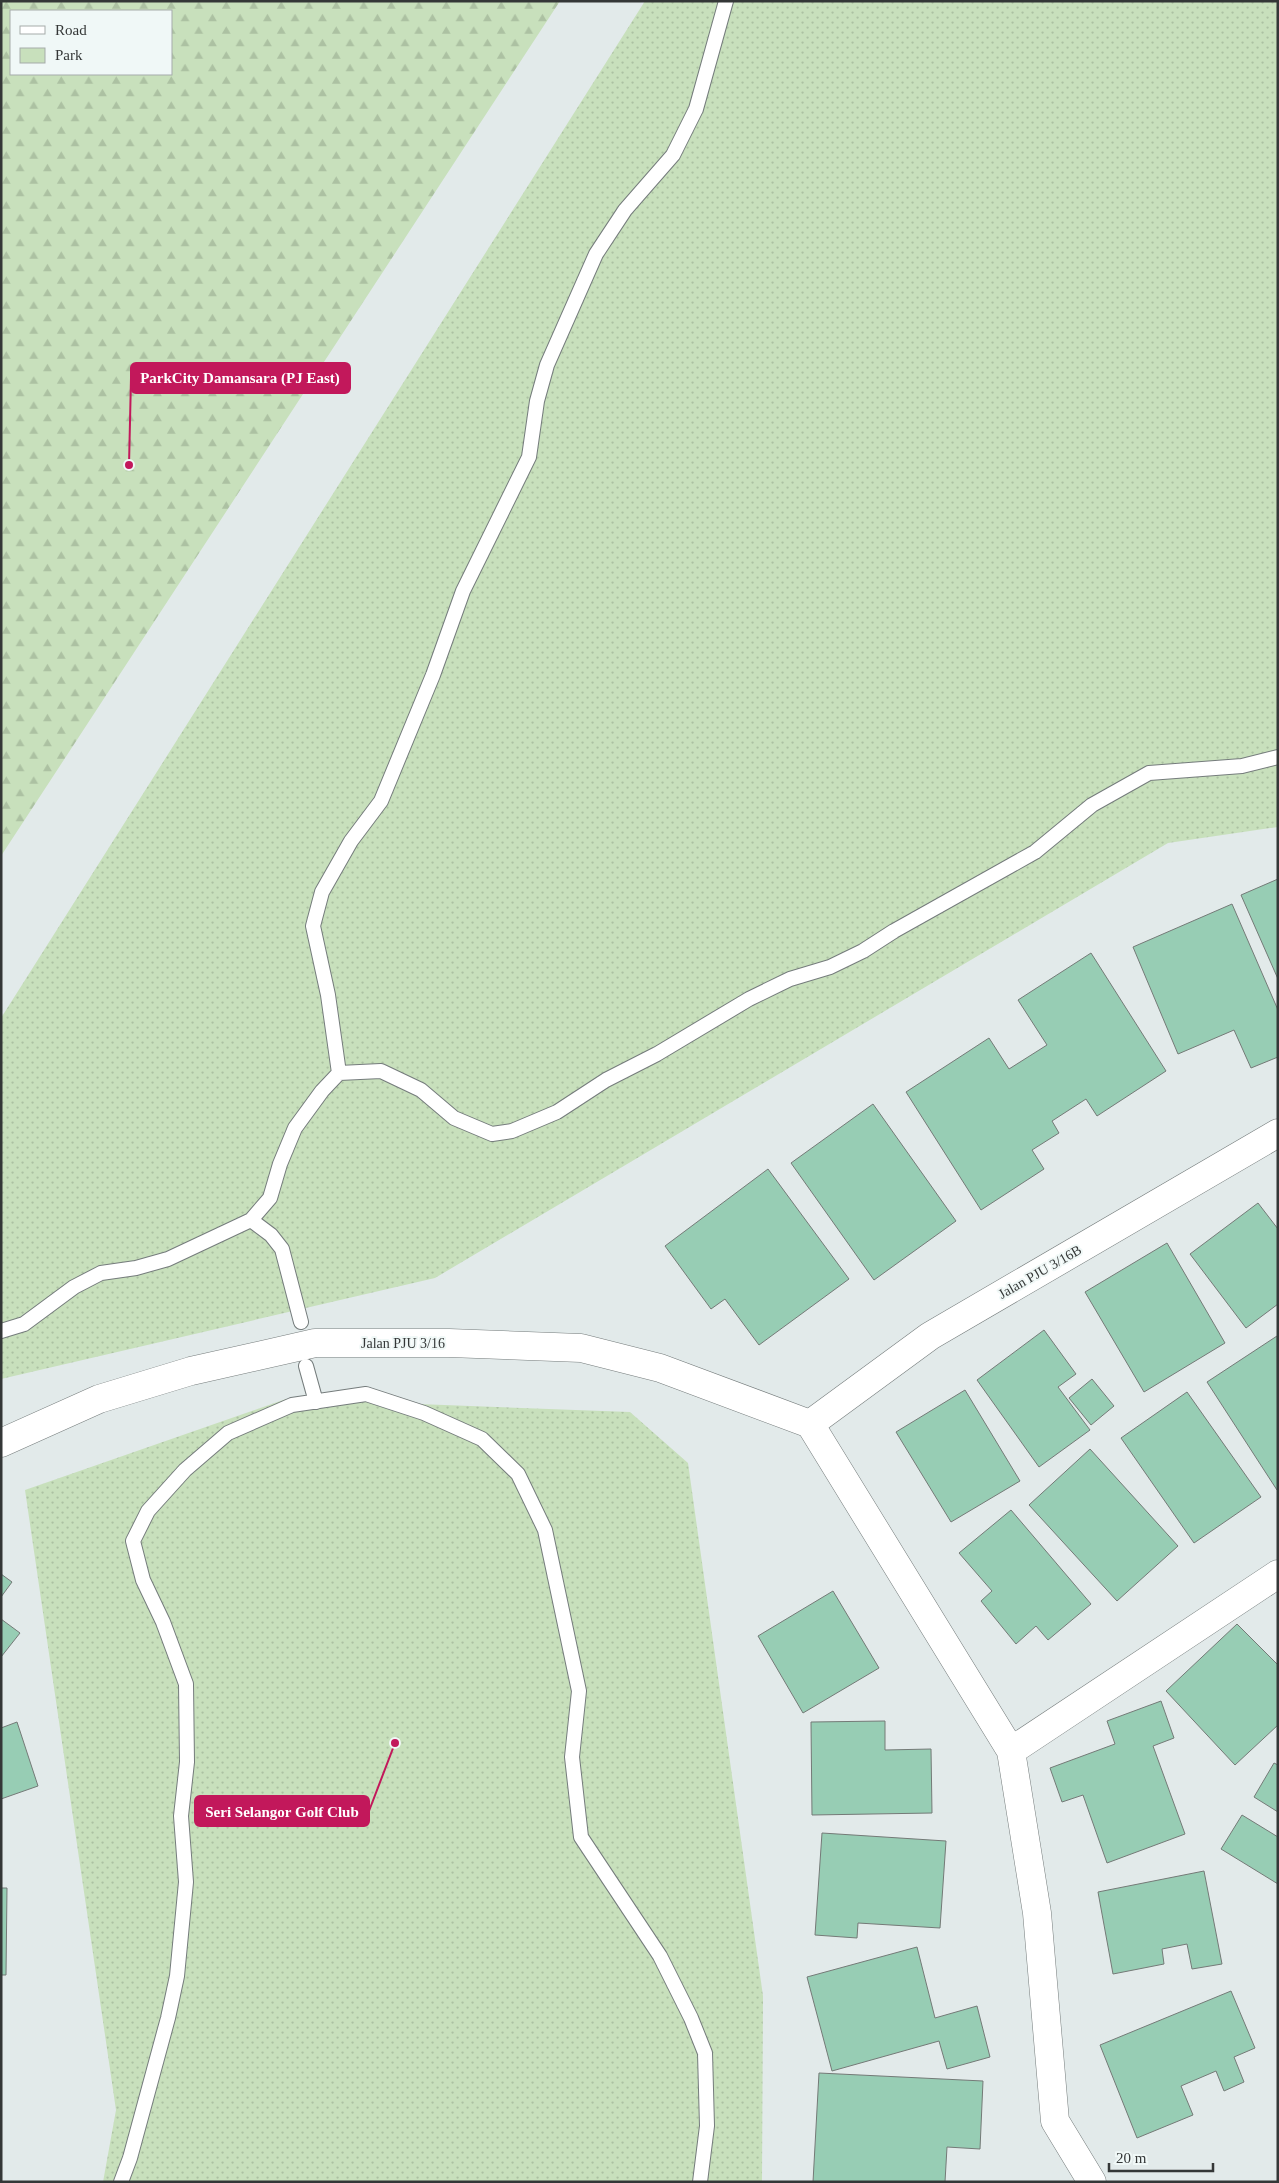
<svg xmlns="http://www.w3.org/2000/svg" width="1279" height="2183" viewBox="0 0 1279 2183" font-family="Georgia,serif">
<style>
.green{fill:url(#green-dots)}
.forest{fill:url(#forest-firs);fill-rule:evenodd}
.building{fill:#97cdb4;stroke:#747a77}
.lines{fill:none;stroke-linecap:round;stroke-linejoin:round}
.lane-casing{stroke:#757c7c;stroke-width:16}
.street-casing{stroke:#757c7c;stroke-width:29}
.lane{stroke:#fff;stroke-width:14}
.street{stroke:#fff;stroke-width:28}
.labels{text-anchor:middle;dominant-baseline:central;stroke-width:4;stroke-linejoin:round;paint-order:stroke}
.street-label{font-size:14px;fill:#343737;stroke:#f0f8f7}
.leader{fill:none;stroke:#c2185b;stroke-width:2}
.callout-dot{fill:#c2185b;stroke:#f0f8f7;stroke-width:2}
.callout{fill:#c2185b;stroke:#c2185b;stroke-width:2}
.callout-label{font-size:15px;text-anchor:middle;font-weight:bold;fill:#fff}
</style>
<defs>
<pattern id="green-dots" width="8" height="8" patternUnits="userSpaceOnUse" patternTransform="scale(1.25)"><rect width="8" height="8" fill="#c8e0bc"/><path d="M2 2h.1M6 6h.1" fill="none" stroke="#acc1a2" stroke-width="1.8" stroke-linecap="round"/></pattern>
<pattern id="forest-firs" width="22" height="20" patternUnits="userSpaceOnUse" patternTransform="scale(1.25)"><rect width="22" height="20" fill="#c8e0bc"/><path d="M5 1l3.5 6h-7zM16 11l3.5 6h-7z" fill="#acc1a2"/></pattern>
</defs>
<rect width="100%" height="100%" fill="#e2eaea"/>
<!-- green -->
<path class="green" d="M645 1H1278V827L1168 843 435 1278 1 1379V1018Z
M286 1399 630 1412 688 1463 763 1996 762 2182H103L116 2110 25 1490Z"/>
<!-- forest -->
<path class="forest" d="M1 1H560L1 856ZM11 11H171V74H11Z"/>
<!-- building -->
<path class="building" d="M1278 879V979L1241 895Z
M1232 904 1278 1010V1057L1251 1068 1234 1030 1178 1054 1133 947Z
M1091 953 1166 1071 1097 1116 1086 1099 1052 1121 1059 1133 1032 1150 1044 1169 981 1210 906 1092 989 1038 1009 1069 1047 1045 1018 1000Z
M873 1104 956 1221 874 1280 791 1163Z
M768 1169 849 1279 759 1345 725 1299 711 1309 665 1246Z
M1258 1203 1278 1229V1304L1246 1328 1190 1254Z
M1167 1243 1225 1343 1144 1392 1085 1292Z
M1044 1330 1076 1374 1058 1387 1090 1430 1039 1467 977 1380Z
M1277 1336 1278 1490H1277L1207 1382Z
M1092 1379 1114 1406 1091 1425 1069 1398Z
M965 1390 1020 1481 951 1522 896 1432Z
M1187 1392 1261 1497 1194 1543 1121 1438Z
M1090 1449 1178 1546 1117 1601 1029 1505Z
M1011 1510 1091 1604 1048 1640 1036 1626 1016 1644 981 1601 992 1591 959 1553Z
M1 1574 12 1582 1 1597Z
M833 1591 879 1668 803 1713 758 1636Z
M1 1619 20 1633 1 1657Z
M1237 1624 1278 1665V1725L1235 1765 1166 1691Z
M1161 1701 1174 1738 1153 1746 1185 1834 1107 1863 1083 1795 1062 1802 1050 1768 1115 1744 1107 1721Z
M885 1721V1750L931 1749 932 1813 812 1815 811 1722Z
M17 1722 38 1786 1 1799V1728Z
M1274 1763 1278 1765V1812L1254 1797Z
M1242 1815 1278 1837V1884L1221 1849Z
M822 1833 946 1841 940 1928 858 1923 857 1938 815 1935Z
M1204 1871 1222 1964 1192 1969 1187 1944 1162 1949 1164 1964 1113 1974 1098 1892Z
M1 1888H7L6 1975H1Z
M917 1947 935 2018 977 2006 990 2057 947 2069 939 2041 832 2071 807 1977Z
M1231 1991 1255 2048 1234 2057 1244 2082 1224 2091 1216 2071 1181 2086 1193 2115 1137 2138 1100 2045Z
M819 2073 983 2081 980 2149 947 2147 945 2182H813Z"/>
<g class="lines">
<defs>
<path id="lane" d="M339 1073 328 995 313 926 322 892 351 841 381 801 433 675 463 591 529 457 537 401 547 365 596 254 625 210 673 155 696 109 726 1
M251 1220 271 1235 282 1249 301 1322
M1 1331 24 1324 74 1287 101 1273 136 1268 168 1259 251 1220 270 1198 280 1164 295 1128 322 1091 339 1073 381 1071 421 1090 454 1118 492 1134 512 1131 557 1112 606 1080 657 1054 749 999 790 979 830 967 863 951 894 931 1035 852 1092 805 1149 773 1242 766 1278 757
M306 1366 316 1402
M121 2182 130 2158 168 2018 177 1976 186 1882 181 1816 187 1762 186 1684 163 1622 143 1580 133 1541 148 1511 185 1470 228 1433 292 1405 366 1394 424 1413 482 1439 518 1474 545 1530 579 1691 572 1757 581 1837 660 1956 691 2018 705 2053 707 2126 700 2182"/>
<path id="street" d="M810 1424 1011 1751 1037 1913 1055 2121 1092 2182
M810 1424 930 1336 1278 1133
M1 1443 99 1399 191 1371 315 1343H449L581 1348 660 1368 810 1424
M1011 1751 1278 1574"/>
</defs>
<!-- lane casing -->
<use href="#lane" class="lane-casing"/>
<!-- street casing -->
<use href="#street" class="street-casing"/>
<!-- lane -->
<use href="#lane" class="lane"/>
<!-- street -->
<use href="#street" class="street"/>
</g>
<g class="labels">
<!-- street labels -->
<g class="street-label">
<text transform="translate(1040 1272) rotate(-30)">Jalan PJU 3/16B</text>
<text x="403" y="1343">Jalan PJU 3/16</text>
</g>
</g>
<!-- callouts -->
<path class="leader" d="M129 465L131 378M395 1743L369 1811"/>
<g class="callout-dot">
<circle cx="129" cy="465" r="5"/>
<circle cx="395" cy="1743" r="5"/>
</g>
<g class="callout">
<rect x="131" y="363" width="219" height="30" rx="5"/>
<rect x="195" y="1796" width="174" height="30" rx="5"/>
</g>
<g class="callout-label">
<text x="240" y="383">ParkCity Damansara (PJ East)</text>
<text x="282" y="1817">Seri Selangor Golf Club</text>
</g>
<!-- border -->
<rect width="1279" height="2183" fill="none" stroke="#343737" stroke-width="5"/>
<!-- legend -->
<rect x="10" y="10" width="162" height="65" fill="#f0f8f7" stroke="#a5abaa"/>
<rect x="20" y="26" width="25" height="8" fill="#ffffff" stroke="#a5abaa"/>
<text x="55" y="35" font-size="15" fill="#343737">Road</text>
<rect x="20" y="48" width="25" height="15" fill="#c8e0bc" stroke="#a5abaa"/>
<text x="55" y="60" font-size="15" fill="#343737">Park</text>
<!-- scale -->
<path d="M1109 2163v8h104v-8" fill="none" stroke="#343737" stroke-width="2.5"/>
<text x="1116" y="2163" font-size="15" fill="#343737" stroke="#f0f8f7" stroke-width="4" paint-order="stroke">20 m</text>
</svg>
